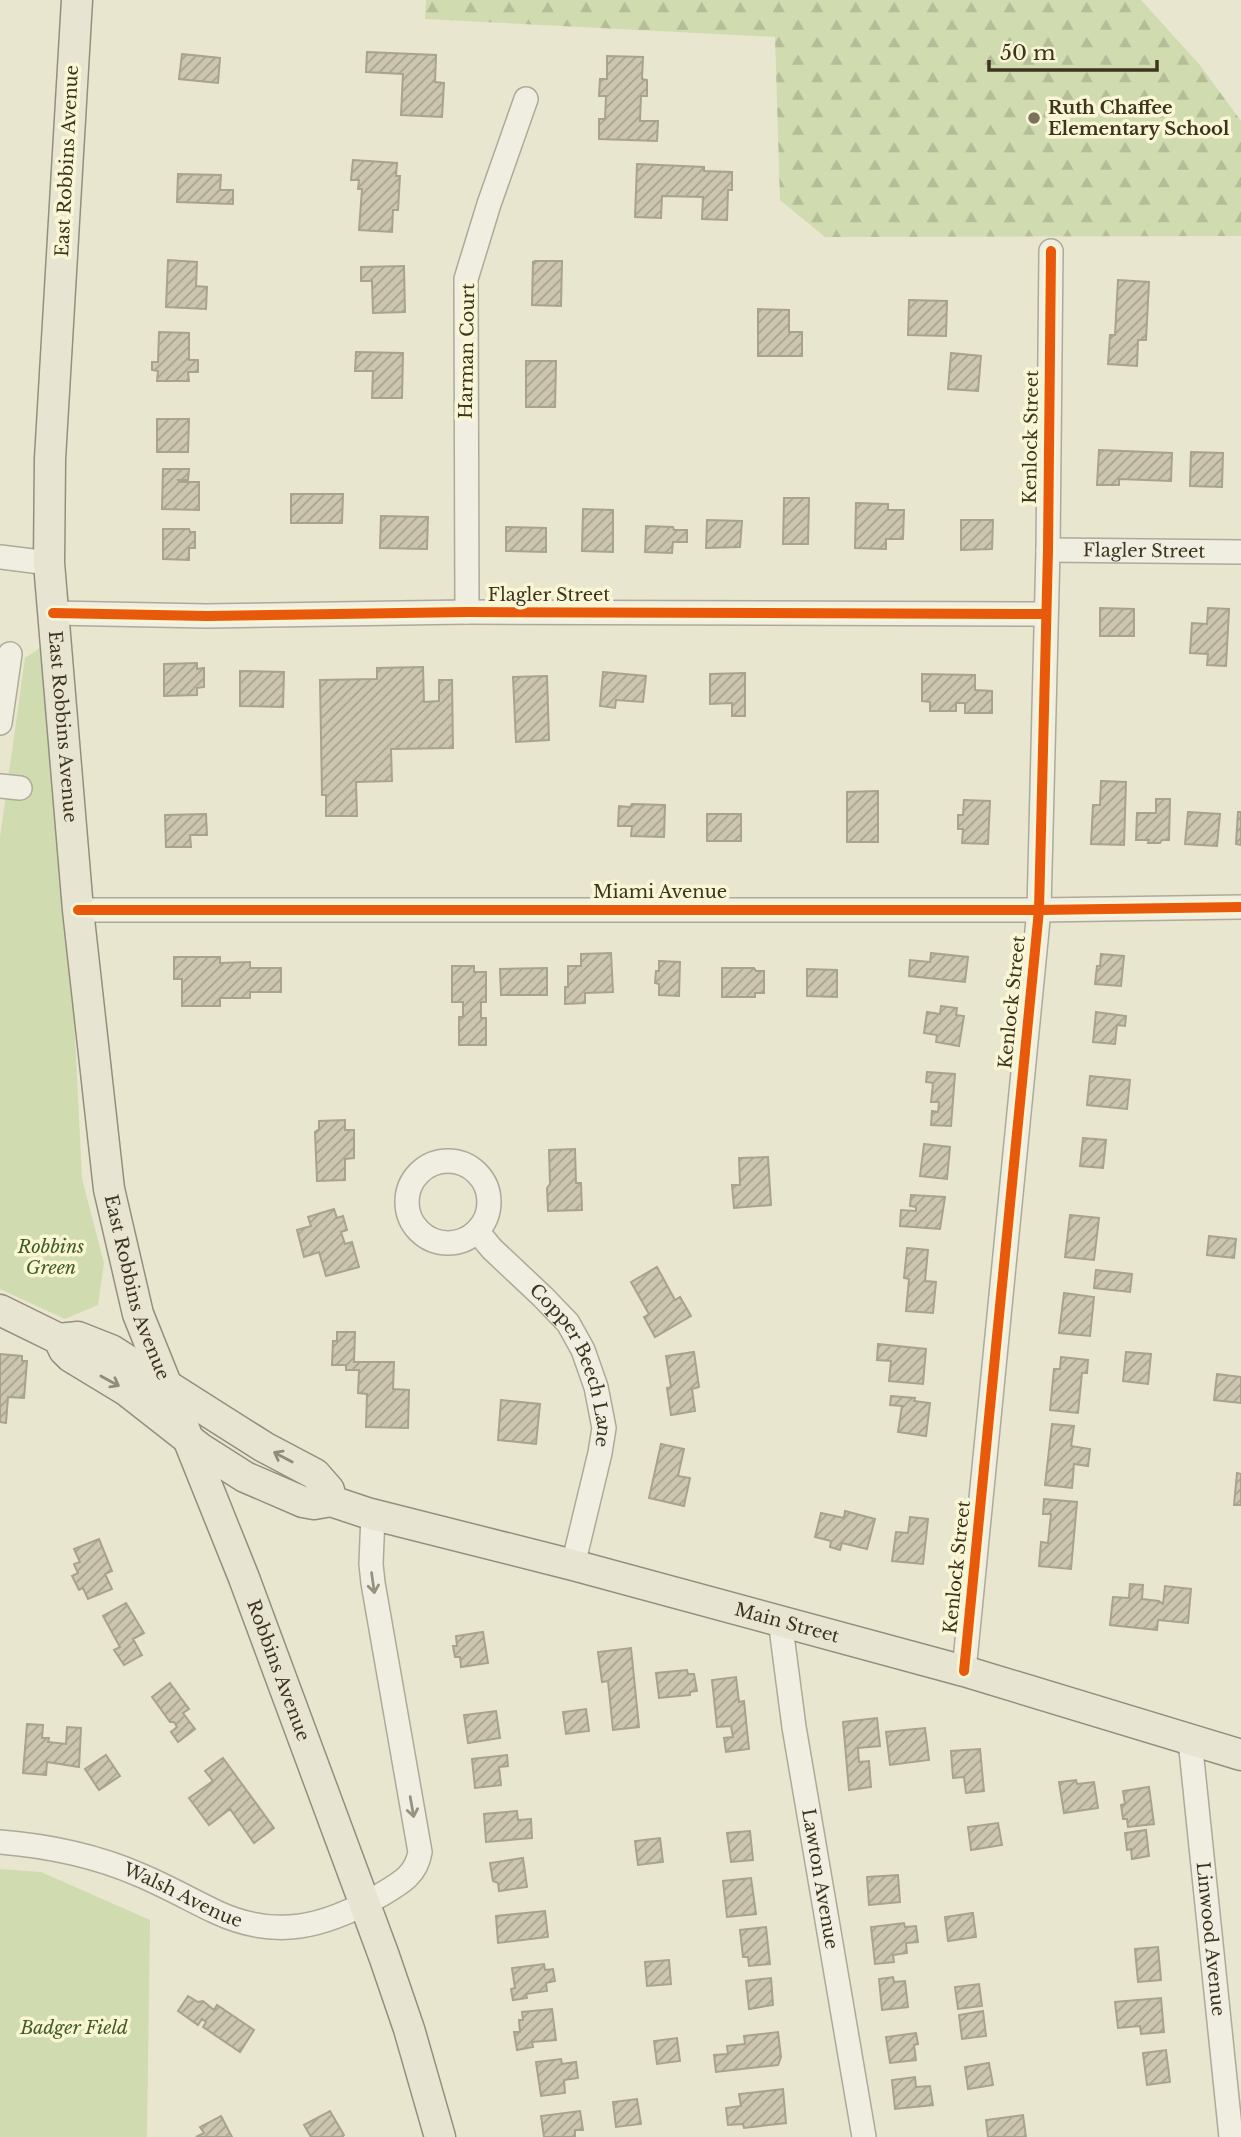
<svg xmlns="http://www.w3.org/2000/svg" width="1241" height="2137" viewBox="0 0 1241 2137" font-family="'Libre Baskerville',serif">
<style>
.forest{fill:url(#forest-firs)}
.park{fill:#d1dbb0}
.building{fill:url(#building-hatch);stroke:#a9a28d;stroke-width:2}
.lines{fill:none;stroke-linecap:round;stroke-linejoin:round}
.minor-casing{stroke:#adaa98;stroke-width:26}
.major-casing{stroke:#938f7e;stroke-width:33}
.minor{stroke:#f0eee1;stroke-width:23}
.major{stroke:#e7e5d2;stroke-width:30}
.cycleway-casing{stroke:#f9f6d5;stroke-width:15}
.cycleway{stroke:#e8590c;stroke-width:10}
.oneway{stroke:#928c78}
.oneway2{stroke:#979180}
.poi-dot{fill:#7a725c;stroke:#f9f6d5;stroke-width:2.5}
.labels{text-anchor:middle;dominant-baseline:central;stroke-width:7;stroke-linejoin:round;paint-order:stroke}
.poi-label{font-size:18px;font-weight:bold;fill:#3e341e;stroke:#f9f6d5;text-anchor:start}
.street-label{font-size:18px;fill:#3e341e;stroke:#f9f6d5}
.park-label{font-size:18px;font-style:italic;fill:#415c23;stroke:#f9f6d5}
</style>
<defs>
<pattern id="forest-firs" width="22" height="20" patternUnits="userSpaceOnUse" patternTransform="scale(1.75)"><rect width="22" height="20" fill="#d1dbb0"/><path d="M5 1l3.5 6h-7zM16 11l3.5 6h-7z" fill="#b4bd97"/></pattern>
<pattern id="building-hatch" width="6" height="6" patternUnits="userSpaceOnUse" patternTransform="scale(1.75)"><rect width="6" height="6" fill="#ccc5af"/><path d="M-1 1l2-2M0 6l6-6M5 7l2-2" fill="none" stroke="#a7a18e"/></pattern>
</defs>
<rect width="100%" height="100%" fill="#e8e6ce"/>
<!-- forest -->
<path class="forest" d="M426 0H1141L1199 64 1241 121V236L825 237 780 200 775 37 425 19Z"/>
<!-- park -->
<path class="park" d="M40 648 74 1016 82 1179 104 1263 98 1305 65 1319 0 1289V837L25 658Z
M0 1869 41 1872 150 1920 147 2137H0Z"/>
<!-- building -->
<path class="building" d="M367 52 436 55 435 82 444 83 442 117 401 115 403 74 366 72Z
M182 54 220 58 218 83 179 79Z
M607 56 643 57 642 79 647 80V96H641L640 121H658L657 141 599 139V119H605L606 96H599L600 79H607Z
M353 160 397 163 396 176H400L398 210H393L392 232 359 230 362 189H358L359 180H351Z
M637 164 704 167V171L732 172V190H728L727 220 702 219 703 197 662 196 661 218 635 217Z
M178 174 221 175 220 190H233V204L177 202Z
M168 260 197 262 196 286 207 287 206 309 166 307Z
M535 261H562L561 306 532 305 533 262Z
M404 266 405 312 373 313 372 281H361V267Z
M1118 280 1149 282 1146 340H1138L1137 366 1108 364 1110 335H1115Z
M909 300 947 301 946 336 908 335Z
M758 309 789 310V332H802V356H758Z
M159 332 189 333V360H198V372H188L189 381H157L158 371 152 370V362H158Z
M356 352 403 353 402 398H372L373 371H355Z
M951 353 981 356 978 391 948 389Z
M526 361H556L555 407H526Z
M157 419H189L188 452H157Z
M1099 450 1172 453 1171 481 1119 479V485H1097Z
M1191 452 1223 453 1222 487 1190 486Z
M163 469H189L188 480H178L179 482H199V510L162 509Z
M291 494H343L342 523H291Z
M784 498H809L808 544H783Z
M856 503 888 504V510H904L903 539H886V549L855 548Z
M583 509 613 510V552L582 551Z
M381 516 428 517 427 549 380 548Z
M707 520 742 521 740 547 706 548Z
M961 520H993L992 549 961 550Z
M646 526 673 527 674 530H687V542H673L672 553 645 552Z
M506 527 546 528V552L506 551Z
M163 529H189L190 532H195V548H189V560L163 559Z
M1100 608 1134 609V636H1100Z
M1208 608 1229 609 1226 666 1207 665 1208 654 1190 653 1192 623 1207 624Z
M197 663V669L204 668V687L197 688V695L164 696V664Z
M423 667 424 702 439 701V680H452L453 748 391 749 392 781 356 782 357 816H326V795H322L320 680 377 679V668Z
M240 671 284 672 283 707 240 706Z
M603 672 646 676 643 702 616 700 615 708 600 706Z
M745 673V716H732V703L710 704V674Z
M922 674 975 675V690L992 691V713H965V703H956V711H930V702L922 701Z
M547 676 549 740 516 742 513 677Z
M1101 781 1126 782 1124 845 1091 844 1093 805H1100Z
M878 791V842H847V792Z
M1156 799H1170L1169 840H1162L1160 843H1148L1149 840H1136L1137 813H1156Z
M964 800 990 801 988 844 962 843 963 829H958V815H963Z
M632 804 665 805 664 837 631 836 632 826H618L619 806 630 807Z
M1188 812 1220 814 1217 846 1185 844Z
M1238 812H1241V845L1236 844Z
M206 814 207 835H190L191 847H166L165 815Z
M707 814H741V841H707Z
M611 953 613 992 585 993V1003L565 1004V987H568V966H581V954Z
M931 953 968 957 965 982 909 976 910 960 930 962Z
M1101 954 1124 956 1121 986 1095 984 1097 966H1100Z
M174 957H220V963L250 962V968H281V992H250V998H220V1006H182V979H174Z
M659 961 680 962 679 996 659 995V984L655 983 656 971H659Z
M452 966H474V972H486V1002H481V1018H486V1045H459V1017H463V1002H452Z
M547 968V995H501L500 969Z
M722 968H754L756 971H764V993H755V997H722Z
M807 969 837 970V997L807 996Z
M941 1006 957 1008 956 1015 964 1016 959 1046 936 1042 937 1035 924 1033 927 1012 940 1014Z
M1096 1012 1126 1016 1125 1026 1117 1025 1115 1044 1093 1042Z
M927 1072 955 1074 951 1126 931 1125 932 1111 938 1112 939 1102H931L933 1083 926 1082Z
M1090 1076 1130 1080 1127 1109 1087 1105Z
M345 1120V1130H354V1158L345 1159V1180L317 1181 315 1132 319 1129V1121Z
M1083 1138 1106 1140 1103 1168 1080 1166Z
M924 1144 950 1147 947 1179 920 1176Z
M575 1149 576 1183H581L582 1210 548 1211 547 1188 550 1184 549 1150Z
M768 1157 771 1205 734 1208 732 1185H740L739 1158Z
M911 1195 945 1197 940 1229 900 1226 901 1210 916 1211V1207L910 1206Z
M334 1209 337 1218 343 1216 347 1230 341 1232 345 1244 352 1242 359 1267 326 1276 319 1252 304 1257 297 1230 311 1226 308 1217Z
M1070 1215 1099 1218 1094 1260 1065 1257Z
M1209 1236 1236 1239 1234 1258 1207 1255Z
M907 1248 928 1250 925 1281 936 1282 933 1313 906 1311 909 1279 904 1278Z
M657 1267 675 1300 680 1297 691 1316 655 1337 644 1317 649 1314 631 1282Z
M1096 1270 1132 1274 1130 1292 1094 1288Z
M1064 1293 1094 1297 1090 1336 1059 1333Z
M337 1332H355L354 1362H394L393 1389 409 1390 408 1428 366 1427 367 1394 358 1393 359 1370H346V1365H332L333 1341H337Z
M878 1344 926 1349 923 1384 889 1381 891 1361 877 1360Z
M694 1352 699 1387 692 1389 695 1411 671 1415 667 1388 671 1387 666 1356Z
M1126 1352 1151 1354 1148 1384 1123 1381Z
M0 1354 22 1356V1361H27L24 1398 8 1397 6 1423 0 1422Z
M1061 1357 1088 1360 1087 1373H1082L1078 1413 1050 1410 1054 1369H1060Z
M1217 1374 1241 1377V1403L1214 1400Z
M891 1396 915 1398 914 1401 930 1403 926 1436 898 1432 902 1406 890 1405Z
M501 1400 540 1404 536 1444 498 1440Z
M1052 1424 1074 1426 1071 1446 1090 1449 1088 1466 1074 1464 1072 1488 1045 1485Z
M661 1444 684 1449 678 1476 690 1478 684 1506 649 1498Z
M1237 1473 1241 1474V1505H1234Z
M1044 1499 1077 1502 1071 1569 1039 1566 1041 1542 1048 1543 1051 1514H1043Z
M845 1511 875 1519 867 1549 842 1543 840 1550 830 1547 831 1541 815 1537 821 1513 844 1518Z
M910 1517 928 1519 923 1564 892 1561 896 1532 908 1533Z
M99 1539 112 1571 105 1574 112 1589 88 1599 83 1588 79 1590 72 1576 78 1573 74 1564 80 1562 74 1549Z
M1130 1584 1143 1585 1142 1599 1159 1601 1163 1604 1165 1586 1191 1589 1188 1623 1158 1620 1157 1630 1110 1625 1113 1597 1129 1598Z
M126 1603 144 1633 133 1639 142 1655 124 1665 114 1650 120 1647 103 1616Z
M483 1632 488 1663 461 1667 460 1657H455L453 1646H457L456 1636Z
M631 1648 639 1727 613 1730 608 1681 602 1682 598 1652Z
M687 1670 688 1674H694L697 1691 690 1692V1695L659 1698 656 1673Z
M736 1677 739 1702 744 1701 749 1749 726 1752 724 1738 733 1737 731 1726 717 1727 712 1680Z
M170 1683 189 1709 183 1713 195 1729 178 1742 171 1732 177 1727 174 1722H170L152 1697Z
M586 1709 589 1731 566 1734 563 1712Z
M496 1711 500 1738 468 1743 464 1715Z
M877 1718 880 1746 858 1748 859 1762 869 1761 871 1787 849 1790 843 1722Z
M27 1724 43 1725 42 1738H49L48 1742 66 1744 67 1727 81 1728 79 1767 47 1762 46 1775 23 1773Z
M925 1728 929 1760 890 1765 886 1732Z
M980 1749 984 1791 966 1793 964 1777 953 1778 951 1751Z
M106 1755 120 1776 99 1790 85 1769Z
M507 1755 508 1766 499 1767 501 1785 475 1788 472 1759Z
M223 1758 274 1828 254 1843 230 1809 209 1825 189 1798 213 1781 205 1771Z
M1076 1780 1077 1784 1094 1782 1098 1808 1064 1813 1059 1782Z
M1149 1787 1154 1824 1128 1827 1127 1819H1123L1121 1805 1125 1804 1123 1791Z
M517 1811 518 1820 531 1819 532 1838 486 1842 484 1814Z
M998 1823 1002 1845 971 1850 968 1827Z
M1146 1830 1149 1856 1132 1859 1131 1849 1127 1850 1125 1833Z
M750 1831 753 1860 731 1862 727 1833Z
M660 1838 663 1862 638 1865 635 1841Z
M523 1858 527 1887 499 1891 498 1883 493 1881 490 1863Z
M898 1875 900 1902 869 1905 867 1877Z
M751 1878 756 1914 727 1917 723 1881Z
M545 1911 548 1937 498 1943 496 1916Z
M973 1913 976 1937 948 1941 945 1917Z
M904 1923 905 1927 916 1926 918 1942 906 1943 907 1953 893 1955 894 1962 875 1964 871 1927Z
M766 1927 770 1964 749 1966 748 1957H743L740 1930Z
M1158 1947 1161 1980 1138 1982 1135 1949Z
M669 1960 671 1984 647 1986 645 1962Z
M544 1964 545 1970 553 1969 555 1981 546 1983 547 1991 526 1994 527 1998 513 2000 511 1989 515 1988 512 1968Z
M893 1977 894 1982 905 1981 908 2007 882 2010 879 1979Z
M771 1978 773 2005 749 2009 746 1981Z
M979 1984 982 2006 958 2009 955 1987Z
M188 1996 198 2002 203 2001 214 2010 217 2005 254 2030 240 2052 203 2027 206 2022 202 2019 198 2025 178 2011Z
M1161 1998 1164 2032 1141 2034 1140 2026 1118 2028 1115 2002Z
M552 2009 556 2040 532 2042 533 2047 517 2050 514 2032H520L519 2020H523L522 2012Z
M983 2011 986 2036 962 2039 959 2015Z
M778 2032 781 2057 778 2065 716 2072 714 2055 728 2054 727 2046 745 2044 744 2036Z
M916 2033 918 2044 914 2045 916 2060 890 2063 886 2037Z
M677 2038 680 2061 657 2064 654 2041Z
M1166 2050 1170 2082 1147 2085 1143 2053Z
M561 2059 562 2064 576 2062 578 2078 564 2080 565 2093 541 2096 536 2062Z
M989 2063 993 2085 968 2089 965 2067Z
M915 2077 916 2087 930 2086 933 2105 895 2109 892 2080Z
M783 2089 786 2123 744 2128 743 2124 728 2125 726 2108 741 2106 739 2094Z
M637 2099 641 2124 616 2127 613 2102Z
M330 2111 344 2135 342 2137H311L304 2125Z
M580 2111 583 2130H575V2137H544L541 2116Z
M1023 2115 1026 2137H988L986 2120Z
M221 2116 232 2137H196L204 2133 200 2127Z"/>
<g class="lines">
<defs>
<g id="minor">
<path id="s1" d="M1048 550 1241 552"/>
<path d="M0 557 49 563"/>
<path d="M467 612 466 279 489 204 526 99"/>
<path d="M53 613 207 616 467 612 1045 614"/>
<path d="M0 723 10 654"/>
<path d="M0 786 20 788"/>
<path d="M78 910H1039L1241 907"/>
<circle cx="448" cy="1202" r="41"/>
<path id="s2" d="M477 1231 492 1249 543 1297 568 1323 583 1350 596 1387 604 1428 600 1453 573 1565"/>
<path id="s3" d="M780 1620 794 1727 864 2137"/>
<path d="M964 1671 1039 910 1048 550 1051 251"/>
<path id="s4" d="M1190 1740 1231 2137"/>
<path id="s5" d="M0 1842C49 1846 94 1855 140 1875 166 1886 191 1900 216 1912 276 1940 324 1927 379 1896 399 1884 416 1876 420 1852L373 1583 371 1564 373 1515"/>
</g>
<g id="major">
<path id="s6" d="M77 0 50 459 49 563 78 910 109 1189 138 1314 244 1578 384 1956 409 2029 440 2137"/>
<path d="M0 1310 59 1339"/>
<path d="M59 1339 78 1337 111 1350 264 1447 315 1474 329 1490 331 1501"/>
<path d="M59 1339 64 1350 71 1357 127 1391 201 1449 245 1477 303 1502 314 1504 331 1501"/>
<path id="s7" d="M331 1501 367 1513 573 1565 964 1671 1241 1755"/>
</g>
</defs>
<!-- minor casing -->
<use href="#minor" class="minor-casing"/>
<!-- major casing -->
<use href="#major" class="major-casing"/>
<!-- minor -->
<use href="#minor" class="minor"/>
<!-- major -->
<use href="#major" class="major"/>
<defs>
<path id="cycleway" d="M53 613 207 616 467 612 1045 614
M78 910H1039L1241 907
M964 1671 1039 910 1048 550 1051 251"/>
</defs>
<!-- cycleway casing -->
<use href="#cycleway" class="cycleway-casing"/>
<!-- cycleway -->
<use href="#cycleway" class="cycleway"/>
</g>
<!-- one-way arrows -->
<defs><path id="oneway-shaft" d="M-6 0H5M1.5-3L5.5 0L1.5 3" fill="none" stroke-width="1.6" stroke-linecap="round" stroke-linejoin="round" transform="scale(1.75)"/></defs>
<g class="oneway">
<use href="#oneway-shaft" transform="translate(110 1381) rotate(29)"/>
<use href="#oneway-shaft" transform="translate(283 1457) rotate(-152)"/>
</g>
<g class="oneway2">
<use href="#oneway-shaft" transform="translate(373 1583) rotate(82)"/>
<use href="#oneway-shaft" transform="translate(412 1807) rotate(80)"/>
</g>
<!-- markers -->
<circle class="poi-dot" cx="1034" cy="118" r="7"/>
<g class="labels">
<!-- poi labels -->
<g class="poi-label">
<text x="1048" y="108">Ruth Chaffee<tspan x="1048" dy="21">Elementary School</tspan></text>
</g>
<!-- street labels -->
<g class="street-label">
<text transform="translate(67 161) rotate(-87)">East Robbins Avenue</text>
<text transform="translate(467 351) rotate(-89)">Harman Court</text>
<text transform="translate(1031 437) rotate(-89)">Kenlock Street</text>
<text stroke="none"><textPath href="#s1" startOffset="96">Flagler Street</textPath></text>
<text x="549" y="595">Flagler Street</text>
<text stroke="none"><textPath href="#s6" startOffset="728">East Robbins Avenue</textPath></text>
<text x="660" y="892">Miami Avenue</text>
<text transform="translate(1012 1002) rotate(-84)">Kenlock Street</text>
<text stroke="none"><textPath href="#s6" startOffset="1295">East Robbins Avenue</textPath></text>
<text stroke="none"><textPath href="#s2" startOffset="170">Copper Beech Lane</textPath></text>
<text transform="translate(957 1567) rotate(-84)">Kenlock Street</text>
<text stroke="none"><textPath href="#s7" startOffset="472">Main Street</textPath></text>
<text stroke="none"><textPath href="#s6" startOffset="1704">Robbins Avenue</textPath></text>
<text stroke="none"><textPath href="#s3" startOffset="262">Lawton Avenue</textPath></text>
<text stroke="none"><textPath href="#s5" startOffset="192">Walsh Avenue</textPath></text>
<text stroke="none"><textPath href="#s4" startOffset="200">Linwood Avenue</textPath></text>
</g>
<!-- park labels -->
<g class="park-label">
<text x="51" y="1247">Robbins<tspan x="51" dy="21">Green</tspan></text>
<text x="74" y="2028">Badger Field</text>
</g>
</g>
<!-- scale -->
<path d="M989 60v10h168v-10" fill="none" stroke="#3e341e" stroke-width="3.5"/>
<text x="1000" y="60" font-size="21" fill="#3e341e" stroke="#f9f6d5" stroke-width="5" paint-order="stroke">50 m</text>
</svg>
